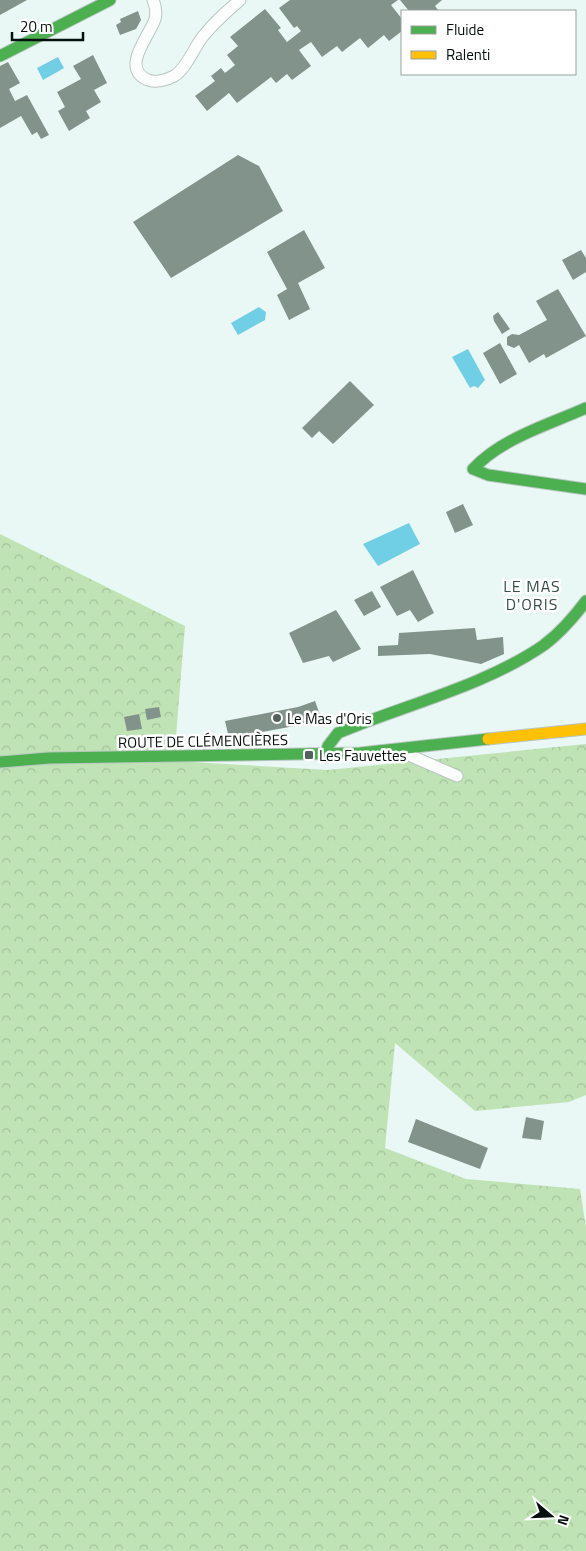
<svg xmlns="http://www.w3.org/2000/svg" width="586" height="1551" viewBox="0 0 586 1551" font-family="'Titillium Web',sans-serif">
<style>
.forest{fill:url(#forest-crowns)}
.water{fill:#70cee5}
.building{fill:#82938c}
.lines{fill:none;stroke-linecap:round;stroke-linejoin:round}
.lane-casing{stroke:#b9c6c2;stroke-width:13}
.fast-casing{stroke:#b9c6c2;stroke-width:13}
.slow-casing{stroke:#b9c6c2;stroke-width:13}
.lane{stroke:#fcfefd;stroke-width:11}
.fast{stroke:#4caf50;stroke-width:11}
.slow{stroke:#ffc107;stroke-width:11}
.poi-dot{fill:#55615e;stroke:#fff;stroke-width:2}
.labels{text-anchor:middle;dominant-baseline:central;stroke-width:5;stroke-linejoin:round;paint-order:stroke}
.poi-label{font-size:15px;fill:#05100d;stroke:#fff;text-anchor:start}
.street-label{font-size:15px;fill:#05100d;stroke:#fff}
.neighbourhood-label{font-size:16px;letter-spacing:1px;fill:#35524b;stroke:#fff}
</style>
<defs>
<pattern id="forest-crowns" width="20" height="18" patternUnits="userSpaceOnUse" patternTransform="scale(1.25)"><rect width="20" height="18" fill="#bfe3b5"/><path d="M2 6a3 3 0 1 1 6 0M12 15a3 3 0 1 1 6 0" fill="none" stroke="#a3c29a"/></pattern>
</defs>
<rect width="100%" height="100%" fill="#e9f8f4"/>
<!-- forest -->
<path class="forest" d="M0 534 185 626 174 761 328 770 586 744V1095L569 1102 475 1111 395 1043 385 1148 466 1179 580 1189 586 1228V1551H0Z"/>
<!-- water -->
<path class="water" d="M58 57 64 68 43 80 37 68Z
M259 307 266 312 265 320 238 335 231 323Z
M468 349 485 380 478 388 474 386 470 388 452 357Z
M409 523 420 544 378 566 363 544Z"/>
<!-- building -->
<path class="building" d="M0 0H27L0 15Z
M290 0H398L391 5 402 19V31L389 41 384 35 368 48 360 38 342 52 337 46 322 57 311 42 299 50 311 66 292 80 287 74 276 83 271 77 237 103 229 93 207 111 195 96 215 81 211 76 221 68 225 73 235 65 227 55 238 46 230 37 265 9 281 28 278 30 287 42 301 31 297 26 294 28 279 8Z
M400 0H442L435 6 439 11H409Z
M138 11 141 20 136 29 120 35 116 25 121 22 120 19Z
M93 55 107 83 94 90 101 102 86 111 90 118 69 131 58 111 65 107 57 92 81 79 73 66Z
M8 62 20 83 9 89 15 101 27 95 49 135 41 139 37 132 32 135 21 116 0 128V66Z
M238 155 259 166 283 211 171 278 133 222Z
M304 230 325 268 298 283 310 309 289 320 277 295 287 289 267 252Z
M581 250 586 258V272L573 280 562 260Z
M558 289 586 336 546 358 544 354 529 363 519 345 514 348 507 345V337L512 334 519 335 547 320 536 301Z
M498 312 510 329 502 334 494 321 493 316Z
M500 343 517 374 500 384 483 353Z
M350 381 374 405 333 444 319 431 312 438 302 428Z
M463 504 473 525 455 533 446 512Z
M413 570 434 613 418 622 410 610 397 616 380 587Z
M372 591 381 607 364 616 354 600Z
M336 610 361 649 333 662 329 656 303 663 289 633Z
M475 628 477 640 503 637 504 654 481 664 430 654 378 656V646L398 645 399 633Z
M315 701 320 715 300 725 229 738 225 721 298 707Z
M159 707 161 717 147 720 145 709Z
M139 714 142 729 127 731 124 717Z
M526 1117 544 1121 541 1140 522 1138Z
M416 1119 488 1148 480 1169 408 1142Z"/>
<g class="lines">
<defs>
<path id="lane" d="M153 0C156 7 157 12 155 19 151 34 119 68 148 80 155 83 167 80 174 76 186 69 193 50 201 39 212 24 226 12 240 0
M409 755 457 776"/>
<path id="fast" d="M0 56 110 0
M586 408C548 425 502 438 473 469L488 475 586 489
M326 753 328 746 338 733C404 705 485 686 544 645 560 633 574 617 586 601
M0 762 49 758 360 753 488 739"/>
<path id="slow" d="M488 739 586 729"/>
</defs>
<!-- lane casing -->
<use href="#lane" class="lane-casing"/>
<!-- fast casing -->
<use href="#fast" class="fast-casing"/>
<!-- slow casing -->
<use href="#slow" class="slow-casing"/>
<!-- lane -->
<use href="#lane" class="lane"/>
<!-- fast -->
<use href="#fast" class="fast"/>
<!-- slow -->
<use href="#slow" class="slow"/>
</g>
<!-- markers -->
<g class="poi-dot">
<circle cx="277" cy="718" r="5"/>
<rect x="304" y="750" width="10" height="10" rx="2.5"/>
</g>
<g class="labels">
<!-- poi labels -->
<g class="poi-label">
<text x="287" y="718">Le Mas d'Oris</text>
<text x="319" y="755">Les Fauvettes</text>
</g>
<!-- street labels -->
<g class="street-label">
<text transform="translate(203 741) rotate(-1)">ROUTE DE CLÉMENCIÈRES</text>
</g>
<!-- neighbourhood labels -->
<g class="neighbourhood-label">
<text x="532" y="586">LE MAS<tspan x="532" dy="18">D'ORIS</tspan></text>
</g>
</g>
<!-- legend -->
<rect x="401" y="10" width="175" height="65" fill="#ffffff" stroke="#9b9f9e"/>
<rect x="411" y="26" width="25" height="8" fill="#4caf50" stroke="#9b9f9e"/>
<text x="446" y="35" font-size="15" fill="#05100d">Fluide</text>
<rect x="411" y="51" width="25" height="8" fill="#ffc107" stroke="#9b9f9e"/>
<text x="446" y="60" font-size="15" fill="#05100d">Ralenti</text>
<!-- north arrow -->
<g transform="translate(551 1516) rotate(109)" stroke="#ffffff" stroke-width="4" paint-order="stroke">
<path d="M0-4L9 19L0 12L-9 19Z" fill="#05100d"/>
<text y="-8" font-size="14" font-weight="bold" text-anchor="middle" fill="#05100d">N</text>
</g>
<!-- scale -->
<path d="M12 32v8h71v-8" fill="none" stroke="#05100d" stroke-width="2.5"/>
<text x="20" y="32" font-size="15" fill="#05100d" stroke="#ffffff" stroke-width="4" paint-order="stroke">20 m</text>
</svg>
